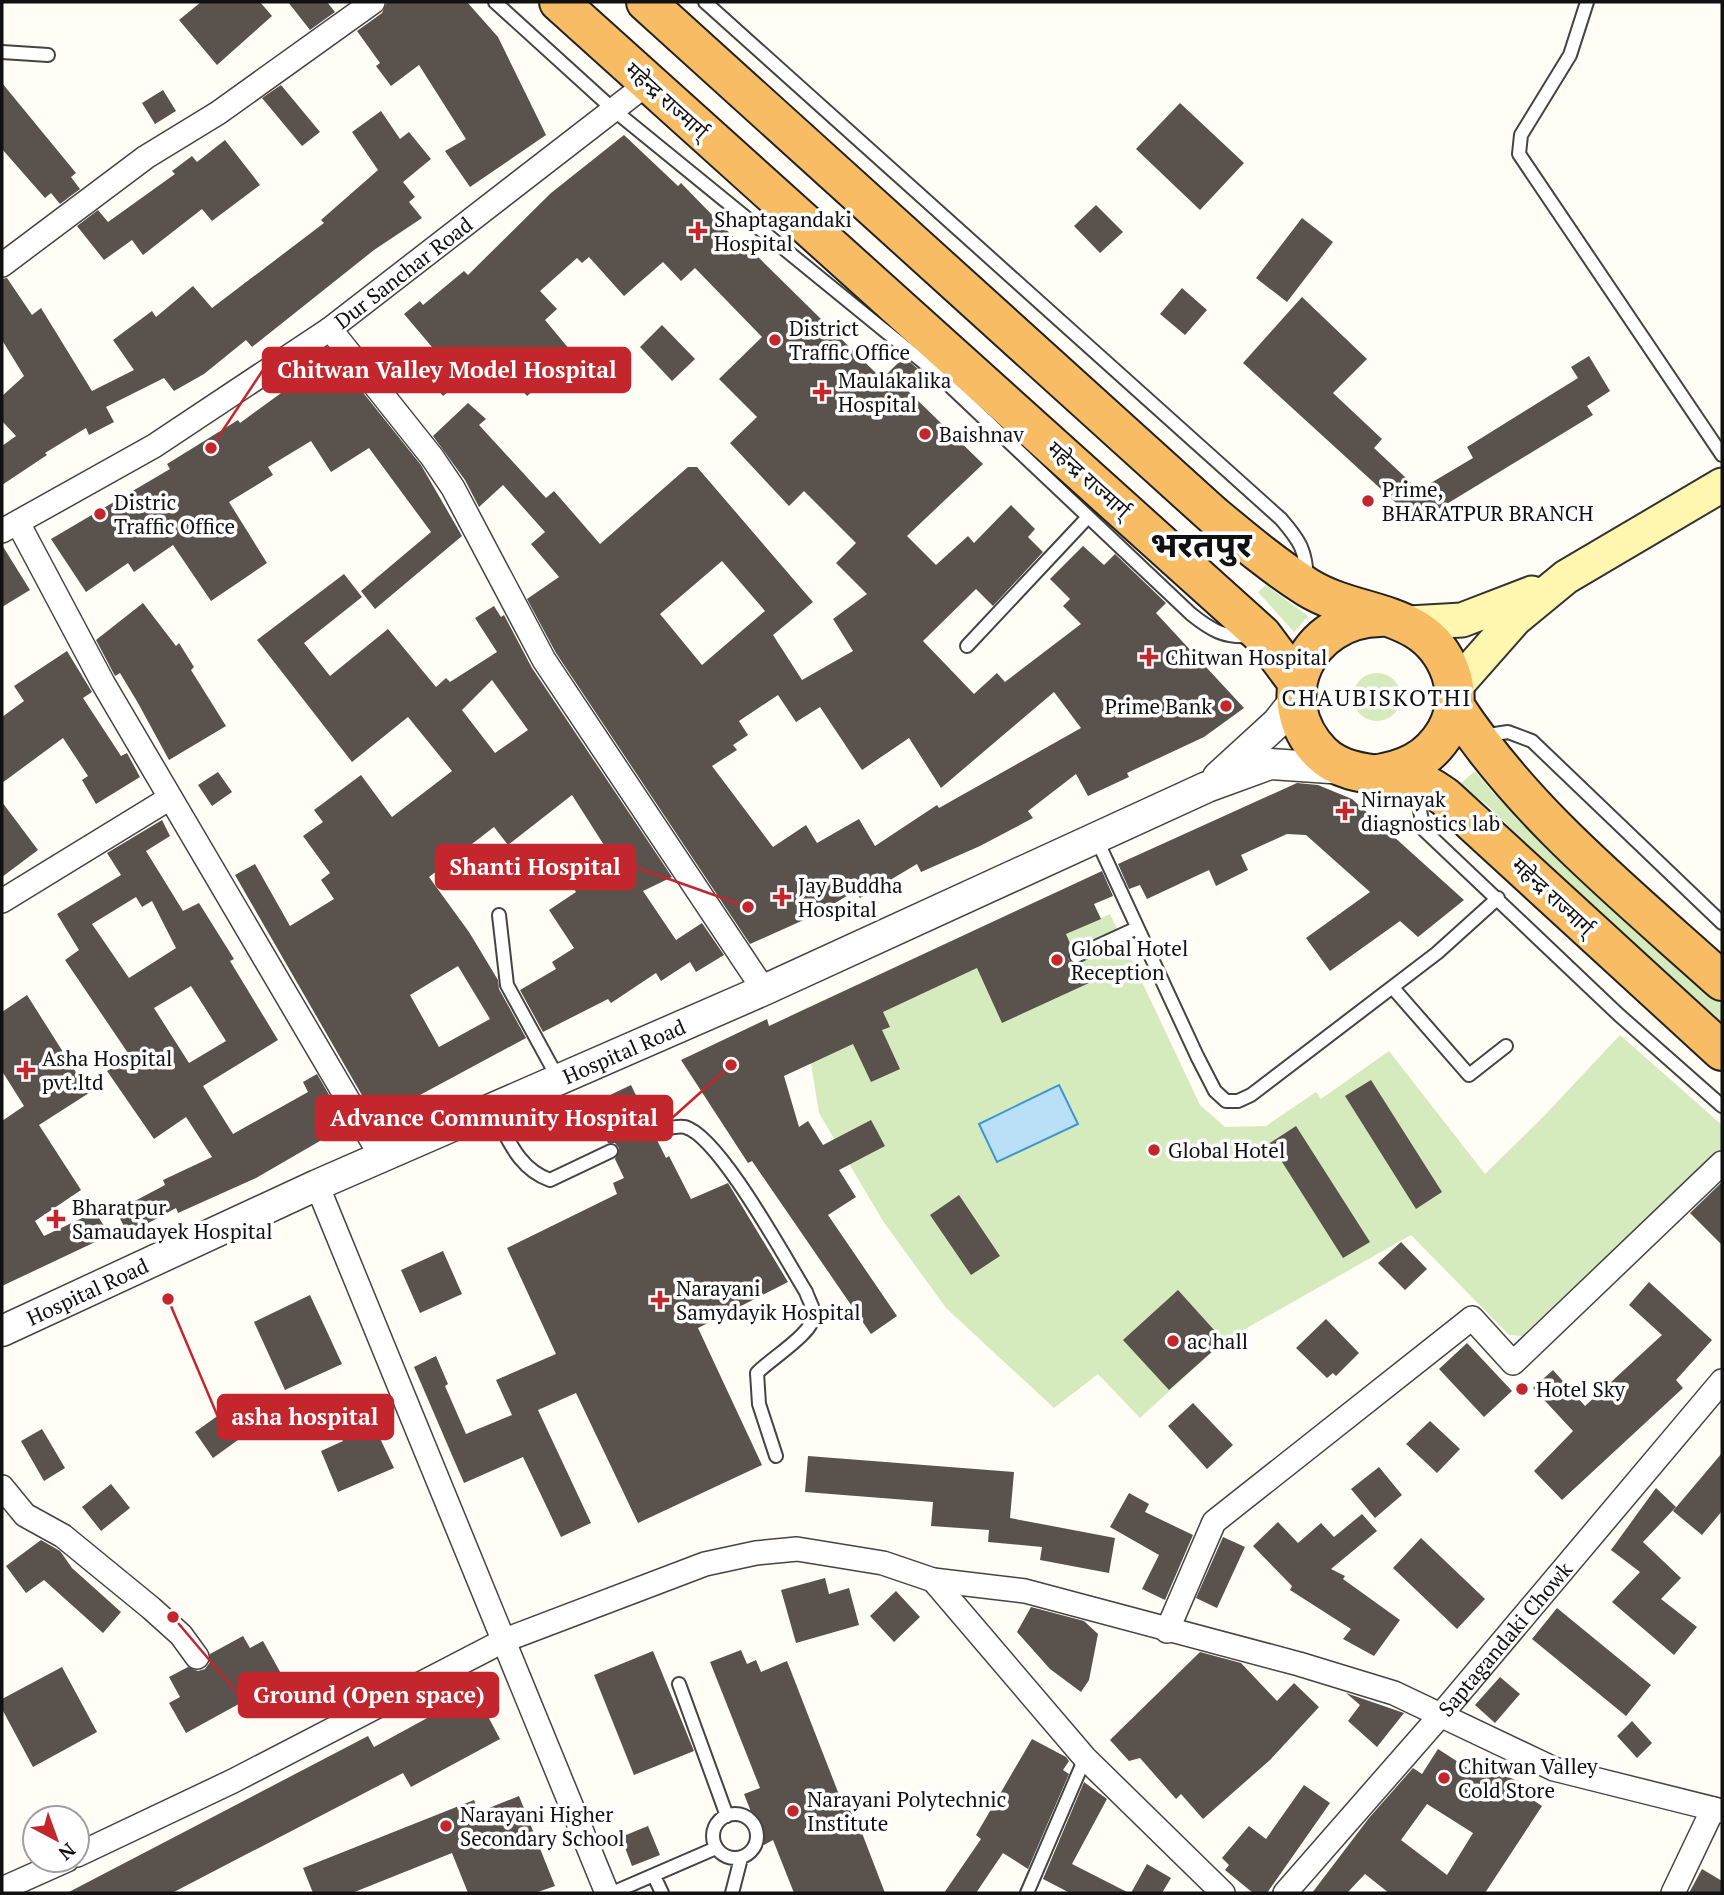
<svg xmlns="http://www.w3.org/2000/svg" width="1724" height="1895" viewBox="0 0 1724 1895" font-family="'PT Serif','Noto Sans Devanagari',serif">
<style>
.green{fill:#d5ebbd}
.water{fill:#b9e0f7;stroke:#3f96cf;stroke-width:2}
.building{fill:#5a524d;fill-rule:evenodd}
.lines{fill:none;stroke-linecap:round;stroke-linejoin:round}
.service-casing{stroke:#444;stroke-width:16}
.minor-casing{stroke:#444;stroke-width:26}
.tertiary-casing{stroke:#444;stroke-width:33}
.secondary-casing{stroke:#333;stroke-width:37}
.trunk-casing{stroke:#222;stroke-width:42}
.service{stroke:#fff;stroke-width:12}
.minor{stroke:#fff;stroke-width:23}
.tertiary{stroke:#fff;stroke-width:30}
.secondary{stroke:#fff6b0;stroke-width:33}
.trunk{stroke:#f7bc64;stroke-width:38}
.poi-dot{fill:#c4262e;stroke:#fff;stroke-width:2.5}
.labels{text-anchor:middle;dominant-baseline:central;stroke-width:7;stroke-linejoin:round;paint-order:stroke}
.street-label{font-size:21px;fill:#111;stroke:#fff}
.poi-label{font-size:21px;fill:#111;stroke:#fff;text-anchor:start}
.neighbourhood-label{font-size:23px;letter-spacing:2px;fill:#111;stroke:#fff}
.town-label{font-size:35px;font-weight:bold;fill:#111;stroke:#fff}
.leader{fill:none;stroke:#c4262e;stroke-width:2.5}
.callout-dot{fill:#c4262e;stroke:#fff;stroke-width:2.5}
.callout{fill:#c4262e;stroke:#c4262e;stroke-width:2.5}
.callout-label{font-size:23px;text-anchor:middle;font-weight:bold;fill:#fff}
</style>
<rect width="100%" height="100%" fill="#fffdf5"/>
<!-- green -->
<path class="green" d="M1266 585 1308 616 1294 632 1258 592Z
M1353 697a24 24 0 1 1 48 0a24 24 0 1 1-48 0Z
M1475 771 1495 795 1722 1005V1025L1603 918 1487 805 1459 785Z
M1048 896 1066 934 1110 914 1200 1105 1225 1127 1266 1126 1316 1092 1321 1099 1389 1051 1485 1174 1544 1116 1620 1035 1722 1125V1148L1522 1336 1509 1335 1411 1235 1224 1341 1140 1418 1098 1374 1054 1408 946 1308 883 1221 819 1113 811 1064 789 1016Z"/>
<!-- water -->
<path class="water" d="M1059 1085 1078 1124 997 1162 979 1124Z"/>
<!-- building -->
<path class="building" d="M201 2H260L272 16 217 65 179 20Z
M288 2H327L335 12 310 30Z
M387 2H467L498 37 546 135 470 187 445 151 466 139 419 65 391 86 376 66 380 63 357 31 382 13Z
M2 83 76 173 71 177 80 189 60 204 51 193 45 198 2 149Z
M281 85 320 132 302 146 262 98Z
M163 90 176 111 155 124 142 103Z
M1180 103 1244 163 1200 210 1136 149Z
M381 111 400 139 409 132 431 159 403 182 415 197 409 202 422 218 374 250 252 347 246 340 204 374 174 391 164 378 106 407 114 422 89 435 86 428 45 453 47 455 2 485V446L16 436 2 421V396L24 376 2 340V279L7 278 32 315 41 308 92 391 134 370 113 340 152 311 156 317 193 286 212 308 324 223 321 220 378 170 352 132Z
M624 135 678 186 681 183 753 257 755 254 882 379 904 357 925 375 908 391 983 464 907 536 936 565 968 536 974 543 1011 505 1035 529 1028 537 1043 552 993 606 976 589 923 641 974 694 997 673 1005 682 1081 624 1063 606 1070 599 1050 579 1083 546 1104 565 1115 554 1166 603 1156 613 1244 708 1204 737 1127 773 1129 777 1088 796 1076 774 1028 811 1033 818 980 846 921 872 917 864 860 898 855 891 817 914 750 944 556 653 527 599 559 577 531 544 545 532 503 485 479 507 465 480 433 436 468 403 486 419 479 425 546 498 554 491 600 544 688 467H697L813 602 773 635 802 680 853 651 833 619 867 594 836 563 856 543 804 491 789 506 730 443 757 417 719 379 762 337 695 268 681 281 663 262 624 296 589 257 582 263 577 258 540 291 557 309 545 320 575 356 527 396 492 355 443 396 425 375 443 360 404 314 420 301 423 305 464 271 468 275 551 193ZM722 561 765 611 702 665 660 614ZM1054 692 1081 728 939 808 937 805 875 846 859 819 817 843 806 825 773 847 712 766 737 750 733 745 748 735 739 721 778 695 796 722 820 707 862 770 909 738 941 788Z
M225 140 260 185 212 221 202 209 143 255 132 240 104 260 77 226 98 210 108 222 175 174 172 171 192 156 197 162Z
M1096 205 1123 232 1100 253 1074 226Z
M1302 218 1333 242 1287 302 1256 278Z
M1182 288 1207 310 1185 335 1160 314Z
M1302 297 1367 359 1333 393 1382 439 1374 448 1419 490 1473 458 1467 447 1578 378 1571 367 1589 356 1610 391 1587 406 1593 415 1417 522 1243 363Z
M662 325 695 359 672 381 640 347Z
M337 360 421 465 462 536 375 609 361 591 431 532 369 448 331 472 311 441 268 467 273 475 229 502 267 563 211 601 173 545 134 572 128 563 86 592 51 539 170 469 167 464 238 420 240 423 310 372 314 377Z
M2 545 30 590 2 607Z
M344 574 362 597 304 643 330 676 388 629 436 687 446 678 450 682 497 652 475 618 494 606 501 617 504 615 532 668 672 877 643 891 676 940 702 923 724 955 696 972 690 962 661 981 656 973 611 1003 608 999 543 1032 520 990 556 969 552 962 574 948 549 910 576 892 570 882 611 856 572 795 508 845 494 827 429 877 469 932 498 980 499 989 526 1038 381 1116H374L235 875 255 864 290 926 334 899 321 880 330 873 303 836 323 822 314 810 361 775 392 817 452 771 408 717 352 762 257 640ZM492 680 528 730 495 753 462 710ZM458 966 490 1019 439 1047 410 995Z
M143 603 176 646 179 643 194 667 191 670 226 726 169 760 138 703 120 673 115 676 96 640Z
M67 651 92 692 83 698 121 756 127 753 140 777 96 804 82 780 88 776 63 738 2 783V717L24 701 14 686Z
M218 772 232 792 212 806 198 785Z
M1297 783 1318 785 1352 799 1464 900 1418 937 1400 921 1330 971 1306 938 1370 892 1306 835 1287 834 1241 855 1248 870 1216 886 1209 870 1147 899 1140 885 1129 889 1118 864Z
M2 802 38 850 2 877Z
M162 820 170 836 146 851 183 911 199 903 234 959 230 961 278 1040 203 1086 233 1134 308 1092 303 1082 317 1074 349 1129 334 1138 332 1134 256 1178 178 1213 176 1208 128 1234 116 1211 165 1185 163 1180 212 1157 186 1117 154 1139 107 1071 130 1056 65 960 79 950 57 914 121 875 107 853ZM136 897 142 907 152 901 176 948 129 978 92 924ZM191 986 226 1041 189 1063 154 1008Z
M1102 871 1113 896 1094 904 1101 919 1066 934 1072 948 1068 959 1072 963 1080 964 1089 983 1002 1023 977 968 883 1012 890 1027 882 1030 900 1069 871 1082 853 1044 784 1076 799 1127 808 1121 823 1145 871 1120 885 1146 839 1170 856 1197 828 1215 897 1316 871 1334 752 1161 748 1163 681 1060 767 1019 769 1026Z
M27 995 89 1093 39 1125 81 1190 35 1221 44 1236 95 1212 110 1235 2 1286V1121L24 1106 2 1071V1012Z
M1371 1080 1442 1192 1416 1209 1345 1096Z
M631 1085 650 1124 645 1130 646 1137 657 1140 666 1158 669 1156 691 1199 728 1183 788 1282 698 1328 762 1465 638 1523 576 1393 538 1410 591 1523 561 1537 523 1457 464 1483 414 1367 436 1356 448 1384 445 1386 466 1434 512 1415 496 1380 556 1354 507 1248 617 1194 613 1183 624 1178 615 1159 619 1148 615 1143H608L589 1105Z
M1296 1126 1370 1242 1343 1258 1270 1143Z
M1722 1182V1245L1690 1213Z
M959 1195 1000 1256 971 1275 930 1215Z
M1401 1242 1427 1269 1405 1290 1378 1263Z
M443 1251 462 1294 420 1313 401 1270Z
M1649 1282 1712 1340 1676 1380 1683 1388 1562 1500 1534 1471 1573 1431 1533 1388 1553 1370 1585 1406 1662 1335 1629 1305Z
M1178 1290 1224 1341 1169 1390 1123 1340Z
M310 1295 342 1364 285 1390 254 1322Z
M1326 1319 1359 1353 1336 1376 1333 1373 1327 1378 1296 1348Z
M1467 1343 1512 1391 1484 1417 1439 1369Z
M360 1396 394 1468 338 1492 321 1451 343 1441 328 1413Z
M1193 1403 1233 1445 1207 1469 1168 1426Z
M230 1407 249 1432 213 1458 195 1432Z
M1430 1421 1460 1449 1437 1473 1406 1444Z
M42 1429 65 1468 44 1481 21 1441Z
M1722 1453V1511L1702 1535 1673 1511Z
M808 1456 1014 1472 1010 1518 1115 1538 1109 1573 1040 1560 1042 1547 988 1542 989 1530 931 1526 933 1502 805 1492Z
M1379 1467 1402 1495 1375 1518 1351 1489Z
M111 1484 130 1508 101 1531 82 1507Z
M1656 1488 1676 1507 1643 1542 1681 1578 1661 1599 1697 1627 1674 1655 1612 1602 1640 1572 1611 1550Z
M1129 1493 1149 1504 1145 1512 1193 1535 1165 1600 1142 1589 1159 1555 1110 1527Z
M1362 1514 1377 1531 1331 1569 1345 1576 1343 1579 1400 1620 1374 1656 1343 1639 1351 1629 1290 1590 1292 1586 1253 1546 1278 1522 1298 1543 1321 1523 1334 1537Z
M1223 1537 1245 1547 1217 1608 1196 1598Z
M1421 1538 1485 1599 1457 1629 1393 1568Z
M41 1540 60 1551 72 1568 121 1612 103 1633 44 1580 26 1593 6 1566Z
M825 1578 829 1594 849 1588 859 1625 796 1643 781 1590Z
M896 1591 920 1617 894 1642 870 1616Z
M1031 1607 1084 1621 1098 1634 1089 1680 1081 1692 1050 1669 1017 1632Z
M1557 1608 1651 1685 1626 1716 1532 1639Z
M243 1636 250 1648 263 1641 284 1679 186 1733 169 1703 180 1697 169 1677 188 1667 198 1671 205 1669 210 1662V1654Z
M741 1650 747 1664 756 1660 761 1672 787 1661 845 1810 852 1807 885 1893H794L773 1840 764 1845 744 1794 760 1788 710 1662Z
M653 1651 694 1751 634 1775 594 1675Z
M1200 1652 1241 1663 1277 1701 1294 1683 1319 1707 1270 1760 1203 1819 1181 1794 1176 1799 1140 1758 1129 1761 1110 1740Z
M62 1667 97 1732 33 1767 2 1709V1699Z
M1500 1677 1520 1694 1495 1723 1475 1705Z
M475 1692 500 1739 411 1787 403 1773 172 1893H67L368 1736 374 1747Z
M1346 1693 1404 1713 1377 1747 1348 1721 1360 1705Z
M1632 1721 1652 1743 1637 1758 1617 1736Z
M1032 1739 1066 1757 1069 1761 1063 1770 1069 1774 1028 1869 1003 1853 976 1893H944L981 1839 976 1835Z
M1438 1749 1483 1778 1489 1769 1530 1786 1524 1794 1542 1806 1485 1893H1389L1365 1874 1347 1893H1312L1369 1818 1413 1768 1422 1774ZM1427 1804 1473 1833 1447 1875 1401 1840Z
M1084 1782 1107 1799 1072 1864 1129 1893H1070L1043 1879Z
M1304 1785 1330 1803 1267 1893H1253L1225 1870 1229 1865 1222 1858 1249 1826 1266 1839Z
M519 1796 555 1886 535 1893H468L452 1853 352 1893H313L303 1868 474 1800 479 1812Z
M648 1826 660 1855 632 1866 621 1837Z
M1147 1864 1171 1878 1162 1893H1131Z
M1702 1869 1722 1881V1893H1689Z"/>
<g class="lines">
<defs>
<path id="service" d="M495 2 615 111 933 370 1191 614C1211 630 1224 638 1250 636
M705 2 1281 519C1300 541 1306 550 1307 580
M1587 2 1570 55 1521 135 1519 154 1722 455
M2 52 48 55
M967 646 1088 517
M1482 736 1508 732 1532 741 1722 923
M1425 788 1419 806 1424 830 1619 1015 1722 1106
M1096 838 1197 1056 1215 1091 1226 1101H1238L1251 1095 1437 953 1498 898
M499 915 507 985 559 1080
M1076 956 1137 928
M1393 988 1469 1075 1506 1046
M492 1110C508 1138 518 1169 550 1180L611 1151
M653 1132C663 1130 676 1125 685 1127 719 1136 785 1258 806 1292 808 1298 813 1307 814 1313 816 1332 770 1359 757 1373L759 1404 776 1456
M679 1684 727 1816
M713 1836a22 22 0 1 1 44 0a22 22 0 1 1-44 0Z
M654 1876 662 1893
M612 1893 716 1848
M732 1893 741 1858
M1027 1893 1085 1758"/>
<g id="minor">
<path d="M2 265 146 157 218 113 373 2"/>
<path d="M330 329 432 457 453 488 544 660 764 990"/>
<path d="M18 523 103 683 381 1156"/>
<path id="s1" d="M2 531 154 446 330 329 648 83"/>
<path d="M2 901 170 798"/>
<path d="M317 1185 607 1893"/>
<path d="M2 1487 25 1515 63 1536 151 1608 181 1635 197 1657"/>
<path d="M933 1580 1085 1758 1223 1893"/>
<path d="M1167 1631 1214 1522 1472 1318 1513 1363 1722 1163"/>
<path d="M77 1855 233 1781 505 1640 705 1564 756 1553 797 1549 883 1563 933 1580 1025 1591 1299 1664 1394 1693 1554 1769 1722 1811"/>
<path d="M2 1889 67 1860"/>
<path id="s2" d="M1285 1893 1439 1717 1722 1381"/>
<path d="M1673 1893 1713 1809"/>
</g>
<g id="tertiary">
<path d="M1218 777 1277 723 1296 699"/>
<path id="s3" d="M2 1331 317 1185 764 990 1207 787 1270 764 1345 769"/>
</g>
<path id="secondary" d="M1409 623 1462 620 1532 593
M1455 687 1515 619 1566 577 1722 485"/>
<path id="trunk" d="M559 2 1262 635 1297 682
M646 2 1213 515C1243 540 1274 566 1307 587 1358 619 1428 607 1451 674 1457 692 1456 713 1446 731 1429 760 1404 771 1371 775
M1380 617C1307 618 1268 699 1321 753 1346 778 1385 773 1417 781 1427 784 1436 791 1445 797L1722 1051
M1454 705C1525 814 1627 895 1722 981"/>
</defs>
<!-- service casing -->
<use href="#service" class="service-casing"/>
<!-- minor casing -->
<use href="#minor" class="minor-casing"/>
<!-- tertiary casing -->
<use href="#tertiary" class="tertiary-casing"/>
<!-- secondary casing -->
<use href="#secondary" class="secondary-casing"/>
<!-- trunk casing -->
<use href="#trunk" class="trunk-casing"/>
<!-- service -->
<use href="#service" class="service"/>
<!-- minor -->
<use href="#minor" class="minor"/>
<!-- tertiary -->
<use href="#tertiary" class="tertiary"/>
<!-- secondary -->
<use href="#secondary" class="secondary"/>
<!-- trunk -->
<use href="#trunk" class="trunk"/>
</g>
<!-- markers -->
<g class="poi-dot">
<path d="M694.5 220.5h7v7h7v7h-7v7h-7v-7h-7v-7h7z"/>
<circle cx="775" cy="340" r="7"/>
<path d="M818.5 381.5h7v7h7v7h-7v7h-7v-7h-7v-7h7z"/>
<circle cx="925" cy="434" r="7"/>
<circle cx="1368" cy="501" r="7"/>
<circle cx="100" cy="514" r="7"/>
<path d="M1145.5 646.5h7v7h7v7h-7v7h-7v-7h-7v-7h7z"/>
<circle cx="1226" cy="706" r="7"/>
<path d="M1341.5 800.5h7v7h7v7h-7v7h-7v-7h-7v-7h7z"/>
<path d="M778.5 886.5h7v7h7v7h-7v7h-7v-7h-7v-7h7z"/>
<circle cx="1057" cy="960" r="7"/>
<path d="M22.5 1059.5h7v7h7v7h-7v7h-7v-7h-7v-7h7z"/>
<circle cx="1154" cy="1150" r="7"/>
<path d="M52.5 1208.5h7v7h7v7h-7v7h-7v-7h-7v-7h7z"/>
<path d="M656.5 1289.5h7v7h7v7h-7v7h-7v-7h-7v-7h7z"/>
<circle cx="1173" cy="1341" r="7"/>
<circle cx="1522" cy="1389" r="7"/>
<circle cx="1444" cy="1778" r="7"/>
<circle cx="793" cy="1811" r="7"/>
<circle cx="446" cy="1826" r="7"/>
</g>
<g class="labels">
<!-- street labels -->
<g class="street-label">
<text transform="translate(667 100) rotate(42)">महेन्द्र राज्मार्ग्</text>
<text stroke="none"><textPath href="#s1" startOffset="478">Dur Sanchar Road</textPath></text>
<text transform="translate(1089 479) rotate(42)">महेन्द्र राज्मार्ग्</text>
<text transform="translate(1553 896) rotate(43)">महेन्द्र राज्मार्ग्</text>
<text stroke="none"><textPath href="#s3" startOffset="682">Hospital Road</textPath></text>
<text stroke="none"><textPath href="#s3" startOffset="94">Hospital Road</textPath></text>
<text stroke="none"><textPath href="#s2" startOffset="336">Saptagandaki Chowk</textPath></text>
</g>
<!-- poi labels -->
<g class="poi-label">
<text x="714" y="219">Shaptagandaki<tspan x="714" dy="24">Hospital</tspan></text>
<text x="789" y="328">District<tspan x="789" dy="24">Traffic Office</tspan></text>
<text x="838" y="380">Maulakalika<tspan x="838" dy="24">Hospital</tspan></text>
<text x="939" y="434">Baishnav</text>
<text x="1382" y="489">Prime,<tspan x="1382" dy="24">BHARATPUR BRANCH</tspan></text>
<text x="114" y="502">Distric<tspan x="114" dy="24">Traffic Office</tspan></text>
<text x="1165" y="657">Chitwan Hospital</text>
<text x="1212" y="706" text-anchor="end">Prime Bank</text>
<text x="1361" y="799">Nirnayak<tspan x="1361" dy="24">diagnostics lab</tspan></text>
<text x="798" y="885">Jay Buddha<tspan x="798" dy="24">Hospital</tspan></text>
<text x="1071" y="948">Global Hotel<tspan x="1071" dy="24">Reception</tspan></text>
<text x="42" y="1058">Asha Hospital<tspan x="42" dy="24">pvt.ltd</tspan></text>
<text x="1168" y="1150">Global Hotel</text>
<text x="72" y="1207">Bharatpur<tspan x="72" dy="24">Samaudayek Hospital</tspan></text>
<text x="676" y="1288">Narayani<tspan x="676" dy="24">Samydayik Hospital</tspan></text>
<text x="1187" y="1341">ac hall</text>
<text x="1536" y="1389">Hotel Sky</text>
<text x="1458" y="1766">Chitwan Valley<tspan x="1458" dy="24">Cold Store</tspan></text>
<text x="807" y="1799">Narayani Polytechnic<tspan x="807" dy="24">Institute</tspan></text>
<text x="460" y="1814">Narayani Higher<tspan x="460" dy="24">Secondary School</tspan></text>
</g>
<!-- neighbourhood labels -->
<g class="neighbourhood-label">
<text x="1377" y="697">CHAUBISKOTHI</text>
</g>
<!-- town labels -->
<g class="town-label">
<text x="1201" y="544">भरतपुर</text>
</g>
</g>
<!-- callouts -->
<path class="leader" d="M211 448L263 370M748 907L635 867M731 1065L672 1118M168 1299L218 1417M173 1617L239 1695"/>
<g class="callout-dot">
<circle cx="211" cy="448" r="7"/>
<circle cx="748" cy="907" r="7"/>
<circle cx="731" cy="1065" r="7"/>
<circle cx="168" cy="1299" r="7"/>
<circle cx="173" cy="1617" r="7"/>
</g>
<g class="callout">
<rect x="263" y="348" width="367" height="44" rx="7"/>
<rect x="436" y="845" width="199" height="44" rx="7"/>
<rect x="316" y="1096" width="356" height="44" rx="7"/>
<rect x="218" y="1395" width="175" height="44" rx="7"/>
<rect x="239" y="1673" width="259" height="44" rx="7"/>
</g>
<g class="callout-label">
<text x="447" y="378">Chitwan Valley Model Hospital</text>
<text x="535" y="875">Shanti Hospital</text>
<text x="494" y="1126">Advance Community Hospital</text>
<text x="305" y="1425">asha hospital</text>
<text x="369" y="1703">Ground (Open space)</text>
</g>
<!-- border -->
<rect width="1724" height="1895" fill="none" stroke="#111111" stroke-width="7"/>
<!-- north arrow -->
<g transform="translate(56 1839) rotate(139)"><circle r="33" fill="#ffffff" stroke="#a0a0a0" stroke-width="2"/>
<path d="M0-5L12 26L0 18L-12 26Z" fill="#c4262e"/>
<text y="-10" font-size="19" font-weight="bold" text-anchor="middle" fill="#111111">N</text>
</g>
</svg>
